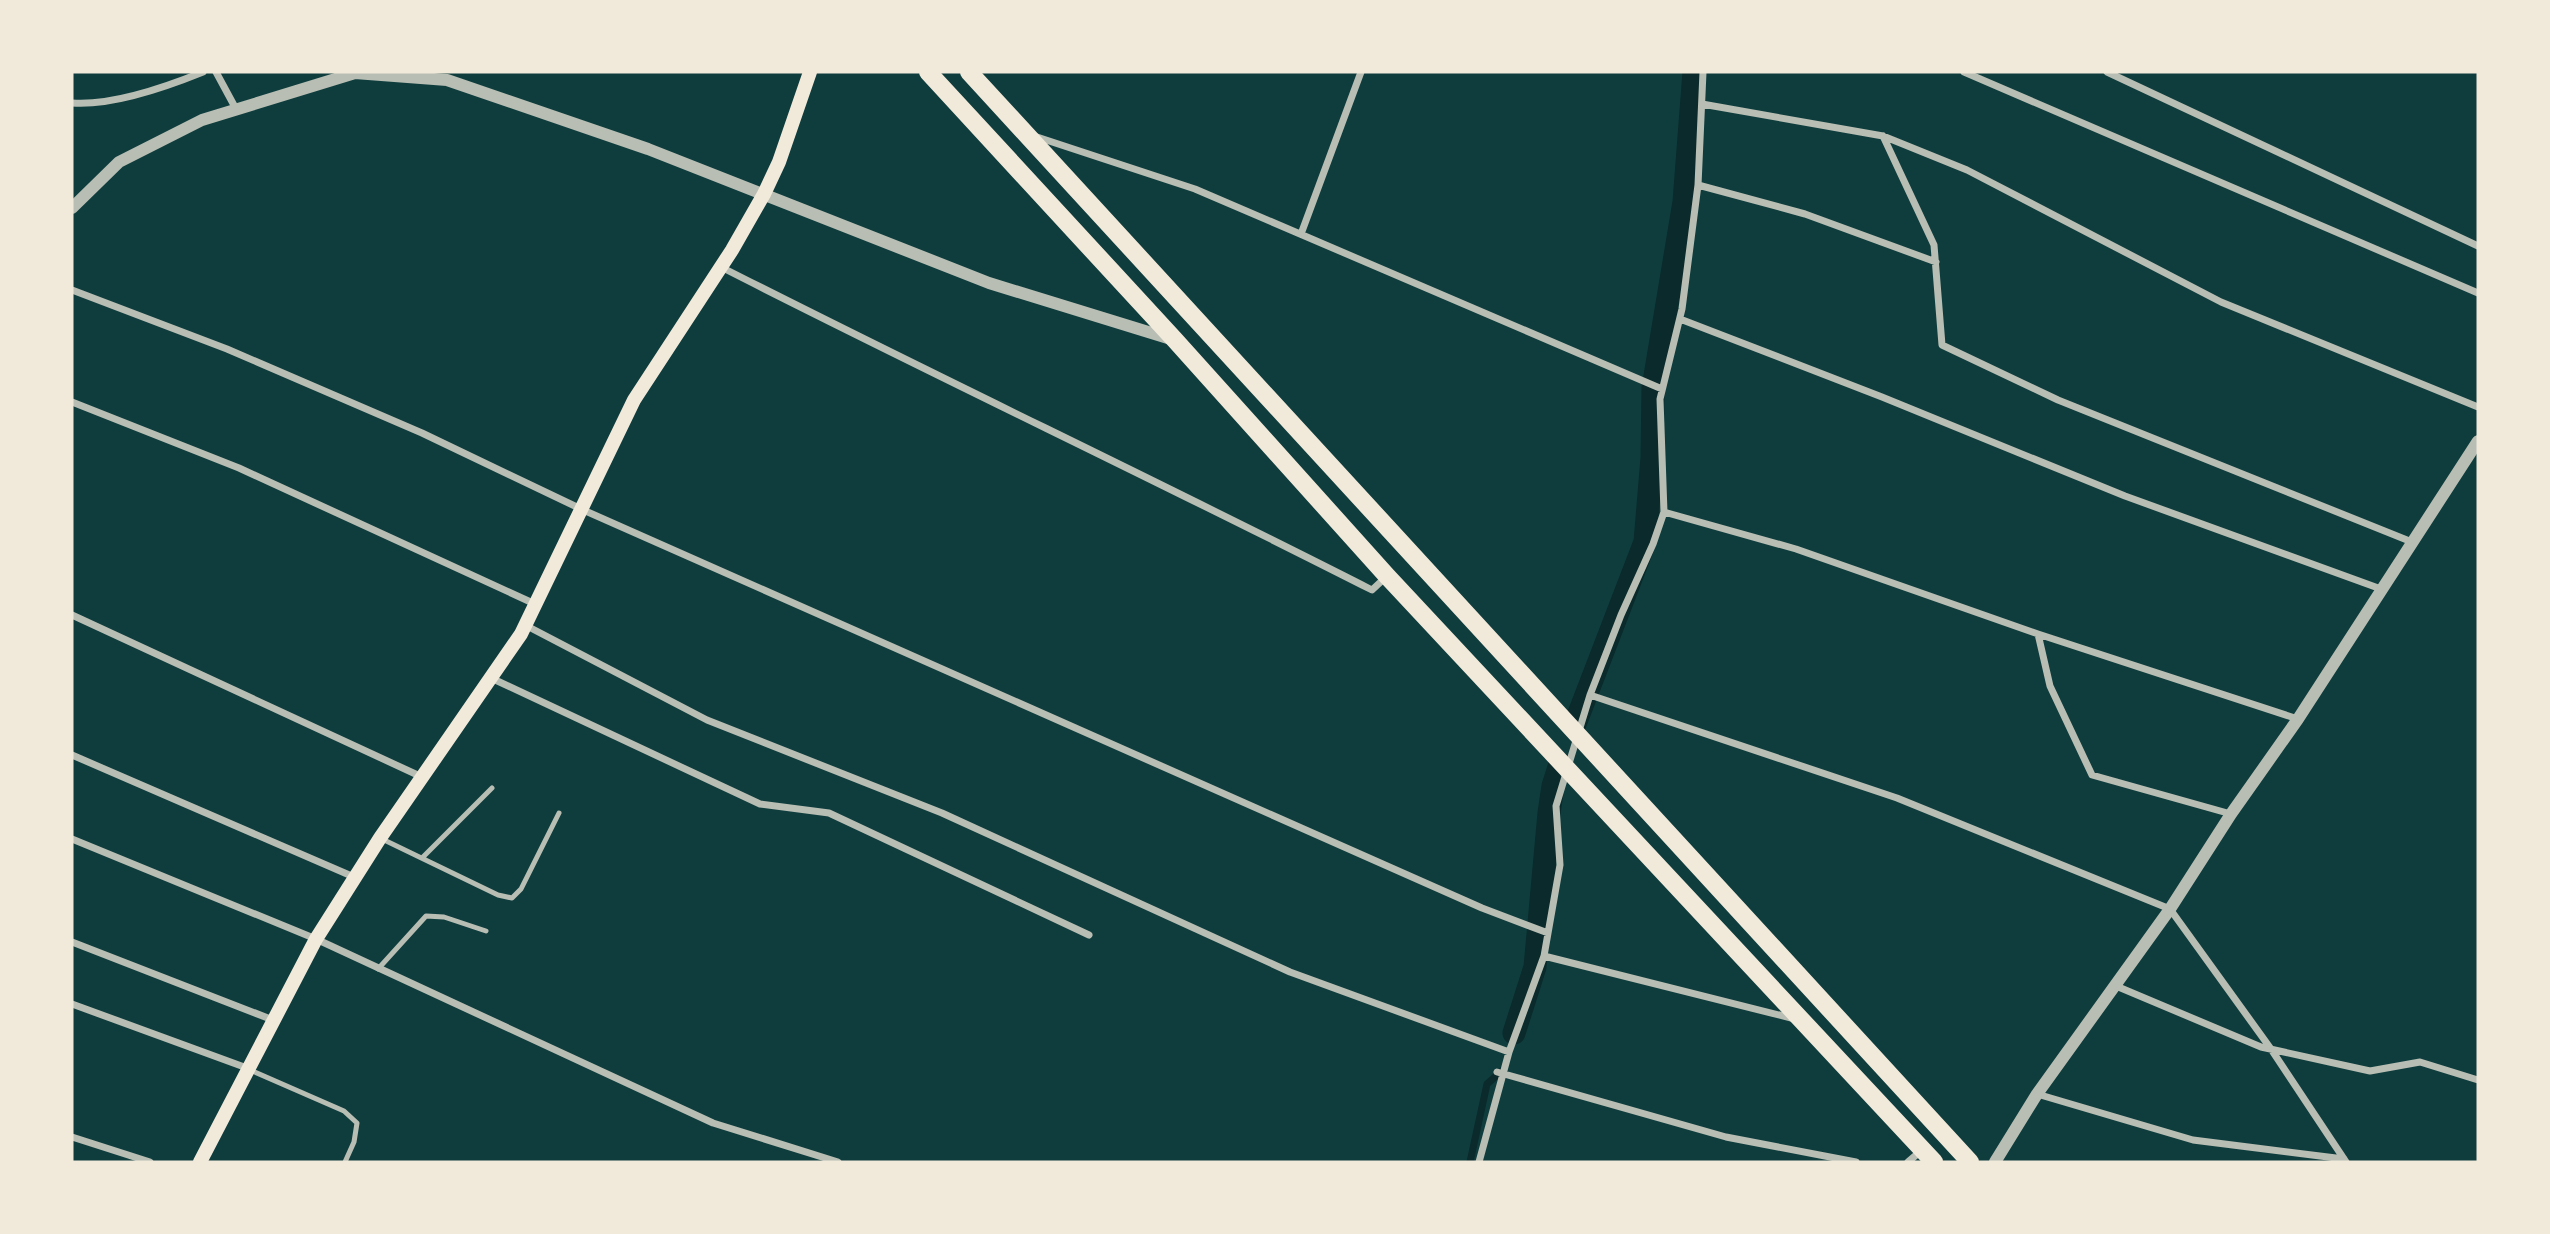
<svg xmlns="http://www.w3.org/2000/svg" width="2550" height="1234" viewBox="0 0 2550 1234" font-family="'PT Sans',sans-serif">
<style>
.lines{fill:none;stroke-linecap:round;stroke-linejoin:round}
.stream{stroke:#0a2a2b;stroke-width:7}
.canal{stroke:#0a2a2b;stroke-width:23}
.service{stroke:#b8beb3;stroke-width:5}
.minor{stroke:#b8beb3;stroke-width:7}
.tertiary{stroke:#b8beb3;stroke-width:12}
.secondary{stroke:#f1e9da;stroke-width:14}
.primary{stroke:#f1e9da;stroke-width:18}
</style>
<rect width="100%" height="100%" fill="#0f3d3e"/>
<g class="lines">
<!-- stream -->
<path class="stream" d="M1470 1162 1487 1084 1503 1070"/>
<!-- canal -->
<path class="canal" d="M1575 724 1645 542 1652 458 1653 388 1684 202 1694 72
M1514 1033 1535 967 1549 813 1553 786 1560 764"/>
<!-- service -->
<path class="service" d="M380 838 498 895 512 898 521 889 559 813
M422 858 492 788
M378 969 426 916 444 917 486 931
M250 1070 344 1111 357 1123 354 1142 345 1162"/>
<!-- minor -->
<path class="minor" d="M216 72 236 109
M1964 72 2478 293
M2107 72 2478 246
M72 103C112 106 166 87 203 72
M1702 104 1883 136 1967 170 2221 302 2478 407
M1883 136 1934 245 1942 345 2058 400 2412 542
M1037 137 1195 189 1662 389
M1698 185 1805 214 1936 262
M1301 234 1361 72
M721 267C937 377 1156 480 1372 590L1387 576
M72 290 227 349 422 433 581 509 1482 908 1548 933
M1680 319 1882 397 2125 496 2381 589
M72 402 239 468 535 604
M1664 512 1796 549 2038 634 2298 719
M72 615 422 777
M525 625 707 720 942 813 1290 972 1509 1052
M2038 634 2050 686 2092 775 2231 814
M491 678 760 804 829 813 1089 935
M1590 695 1897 798 2170 909 2271 1049 2346 1162
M72 755 354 877
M72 839 316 939 713 1123 838 1162
M72 942 273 1020
M1544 956 1795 1019
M2116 986 2261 1047 2370 1071 2420 1062 2478 1080
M72 1004 247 1068
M1497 1072 1726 1137 1856 1162
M2037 1094 2193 1140 2344 1159
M72 1137 150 1162
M1479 1162 1509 1052 1544 956 1560 865 1556 806 1590 695 1621 615 1653 544 1664 512 1660 399 1682 309 1698 185 1703 72
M1908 1162 1922 1150"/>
<!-- tertiary -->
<path class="tertiary" d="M72 208 119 162 202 120 355 73 447 80 648 149 989 283 1171 339
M1995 1162 2037 1094 2170 909 2231 814 2298 719 2478 441"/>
<!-- secondary -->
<path class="secondary" d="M200 1162 316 939 380 838 521 634 634 400 732 250 764 194 779 162 810 72"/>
<!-- primary -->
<path class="primary" d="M928 72 1175 340 1387 576 1934 1162
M969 72 1970 1162"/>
</g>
<!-- border -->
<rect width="2550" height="1234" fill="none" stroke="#f1e9da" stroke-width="147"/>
</svg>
